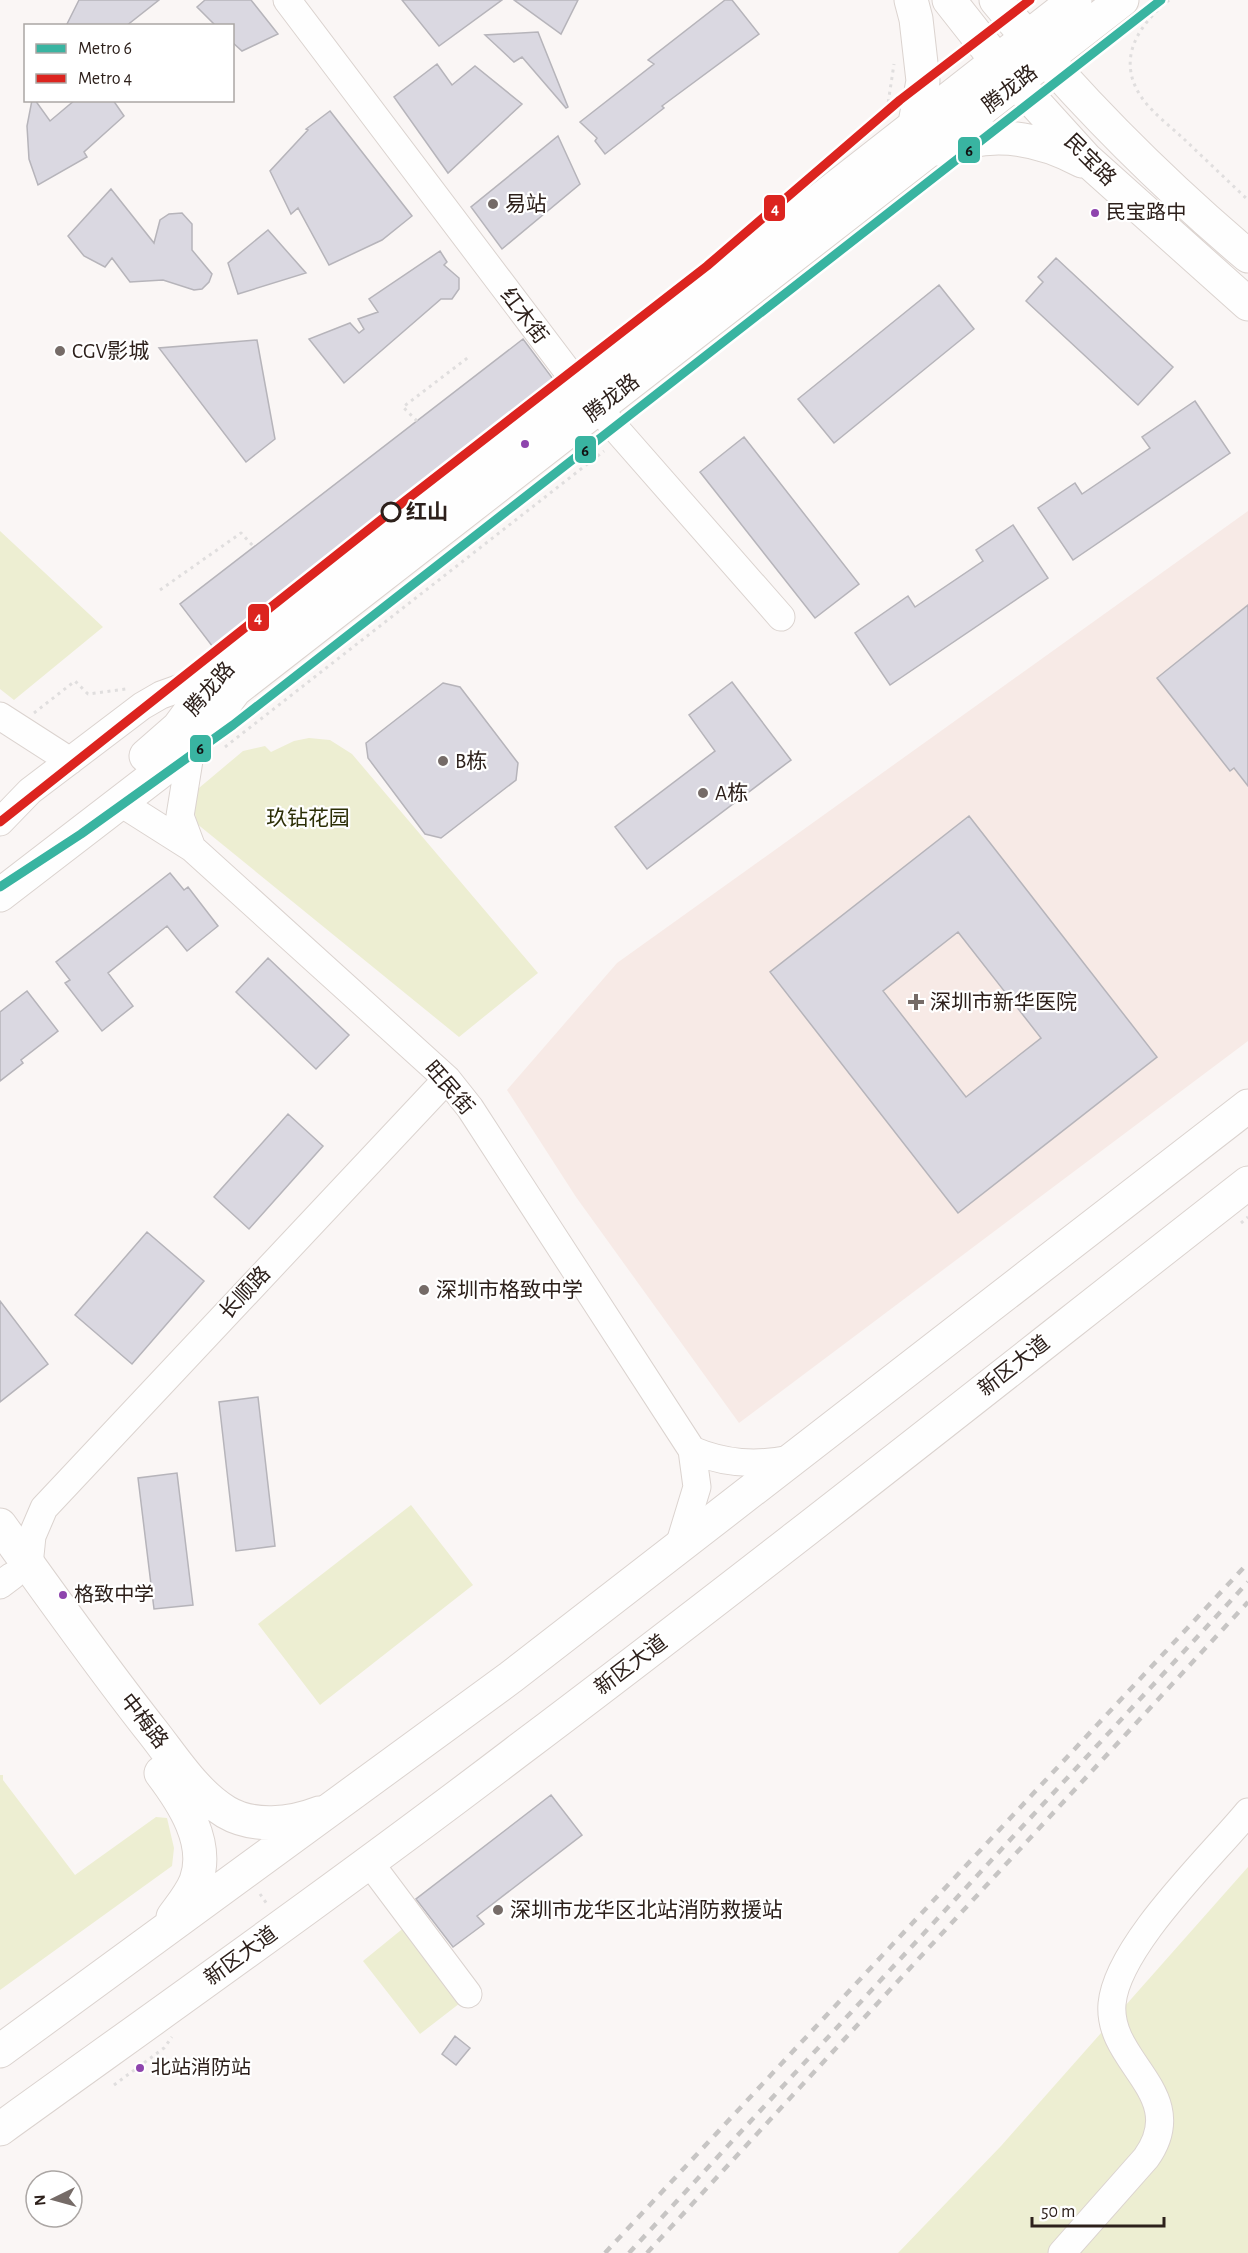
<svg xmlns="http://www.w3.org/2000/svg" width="1248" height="2253" viewBox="0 0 1248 2253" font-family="'Alegreya Sans','Noto Sans SC',sans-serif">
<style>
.medical{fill:#f7eae6}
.green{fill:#edeed2}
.building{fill:#dad8e1;stroke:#b6b4ba;stroke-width:1.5;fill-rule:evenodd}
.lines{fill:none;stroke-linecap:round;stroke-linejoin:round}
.minor-casing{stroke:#dbd3cf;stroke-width:29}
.major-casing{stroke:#dbd3cf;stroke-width:35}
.path{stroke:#e0dede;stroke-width:3;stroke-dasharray:3 4.5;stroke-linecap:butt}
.minor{stroke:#fefefe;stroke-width:27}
.major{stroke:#fefefe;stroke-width:33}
.rail{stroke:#c7c5c4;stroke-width:4.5;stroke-dasharray:8 8;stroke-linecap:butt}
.metro-1-casing{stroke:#fff;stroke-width:14}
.metro-2-casing{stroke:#fff;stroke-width:14}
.metro-1{stroke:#39b4a1;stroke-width:9}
.metro-2{stroke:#dc241f;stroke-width:9}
.poi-dot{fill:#756b67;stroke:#fff;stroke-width:2}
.bus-dot{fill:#8e44ad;stroke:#fff;stroke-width:2}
.stop-dot{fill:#fff;stroke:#2d201b;stroke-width:3}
.labels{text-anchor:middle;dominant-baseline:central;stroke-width:4.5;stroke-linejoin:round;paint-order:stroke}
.bus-label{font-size:20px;fill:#2d201b;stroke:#fff;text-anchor:start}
.street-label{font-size:21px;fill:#2d201b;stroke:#fff}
.poi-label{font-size:21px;fill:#2d201b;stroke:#fff;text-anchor:start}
.stop-label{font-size:21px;font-weight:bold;fill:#2d201b;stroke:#fff;text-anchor:start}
.park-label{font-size:21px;fill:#2c2f06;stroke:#fff}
.line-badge{stroke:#fff;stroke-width:2}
.badge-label{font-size:16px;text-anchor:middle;font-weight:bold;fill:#fff}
.pale-badge-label{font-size:16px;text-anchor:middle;font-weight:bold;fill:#111}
</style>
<rect width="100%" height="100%" fill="#faf6f5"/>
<!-- medical -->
<path class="medical" d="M1248 511V1041L739 1423 576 1197 507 1090 617 963Z"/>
<!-- green -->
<path class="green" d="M0 531 103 627 14 700 0 689Z
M309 738 330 740 352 754 538 973 459 1037 196 823 193 793 243 751 265 746 271 752 294 741Z
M411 1505 473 1585 320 1705 258 1624Z
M0 1775H3V1780L75 1875 156 1817 167 1818 174 1848 172 1866 0 1990Z
M1248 1867V2253H898L1001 2146Z
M406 1926 464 2000 420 2034 363 1961Z"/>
<!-- building -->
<path class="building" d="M79 0H159L126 26H66Z
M205 0H251L278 34 242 51 232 42V26H216L197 7Z
M402 0H502L439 46Z
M514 0H578L561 34Z
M725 0H732L759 34 662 106 664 108 605 154 595 141 597 138 580 122 654 64 648 60Z
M538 32 568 107 566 108 522 57 514 62 485 35Z
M437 64 452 85 475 66 522 104 448 173 394 97Z
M32 100H35L50 121 75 100H113L124 116 84 152 87 157 38 185 29 159 27 126Z
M330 111 412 216 382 240 329 265 298 208 291 214 270 171 308 130 306 129Z
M558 136 580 184 502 249 471 207Z
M111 189 154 243 160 220 169 214 182 213 192 224V250L212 274 209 282 202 289 194 290 163 280 130 282 112 258 105 267 84 256 68 236Z
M268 230 306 273 238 294 228 263Z
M440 251 447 262 444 265 459 278V289L452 299H441L344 383 309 339 350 323 359 333 364 329 358 319 378 312 369 299Z
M1056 258 1173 367 1138 405 1026 301 1043 282 1038 277Z
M939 285 974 329 834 443 798 399Z
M523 339 556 383 216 651 180 604Z
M257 340 275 439 246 462 159 348Z
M1195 401 1230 453 1073 560 1038 508 1075 483 1082 494 1150 448 1142 437Z
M744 437 859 584 815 618 700 472Z
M1013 525 1048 578 890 685 855 633 908 596 915 607 983 561 976 550Z
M1248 605V786L1234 768 1230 771 1157 678Z
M732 682 791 760 647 869 615 827 715 751 689 715Z
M443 683 460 687 518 763 516 780 441 838 425 834 368 758 366 743Z
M969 816 1157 1057 958 1213 770 972ZM958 932 1041 1038 966 1097 883 991Z
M170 873 184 890 188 887 218 926 187 951 167 926 108 973 133 1006 102 1031 65 983 70 980 56 962Z
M268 958 349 1035 316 1069 236 992Z
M27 991 58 1031 21 1060 23 1063 0 1081V1012Z
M288 1114 323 1146 249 1229 214 1197Z
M147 1232 204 1281 132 1364 75 1315Z
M0 1301 48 1364 0 1402Z
M258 1397 275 1546 236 1551 219 1402Z
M177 1473 193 1605 154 1609 138 1478Z
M551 1795 582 1835 477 1916 484 1924 453 1947 416 1899Z
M455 2036 470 2048 456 2065 442 2054Z"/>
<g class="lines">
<defs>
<path id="minor" d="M287 0 581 389 781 617
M0 716 70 761
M191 748 180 816 192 848
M121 803 192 848 447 1079 470 1108 692 1450 697 1487 679 1546
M0 822 30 791 142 706 161 695 217 675
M692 1450C725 1464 756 1466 791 1459
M29 1565 32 1536 44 1508 447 1079
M0 1585 12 1576
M369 1862 468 1994
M1062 2253 1146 2158C1192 2094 1107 2063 1112 2004 1117 1946 1210 1858 1248 1812"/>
<path id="major" d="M911 0 916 19 923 81 914 128
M949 0 997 61 1086 159 1248 304
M996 0C1072 93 1156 178 1248 256
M942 150C990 129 1037 137 1082 161
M146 756 178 728 217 675 243 652 1075 0
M0 895 191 748 235 690 1122 0
M0 1525C50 1594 99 1664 152 1731 174 1759 195 1793 226 1812 253 1828 291 1824 319 1813
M161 1773C183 1802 210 1843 196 1881 191 1894 181 1906 173 1917
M0 2051 511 1677 1248 1106
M0 2129C172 2005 346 1882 515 1753 762 1567 1004 1374 1248 1183"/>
</defs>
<!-- minor casing -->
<use href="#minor" class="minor-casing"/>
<!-- major casing -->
<use href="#major" class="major-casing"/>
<!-- path -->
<path class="path" d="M1169 0C1140 24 1116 57 1140 95 1151 112 1170 126 1185 140 1206 160 1227 180 1248 200
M886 117 894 64
M417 421 403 407 470 356
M160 590 241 533 254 547
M34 713 75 681 88 694 126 689
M225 747 604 451
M1241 1223 1248 1217
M260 1894 267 1904
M114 2085 164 2048 172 2037"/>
<!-- minor -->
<use href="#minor" class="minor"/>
<!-- major -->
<use href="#major" class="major"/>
<!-- rail -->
<path class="rail" d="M605 2253 1248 1563
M629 2253 1248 1582
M647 2253 1248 1602"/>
<defs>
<path id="metro-1" d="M0 887 81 834 233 725 1161 0"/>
<path id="metro-2" d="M0 822 392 511 707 266 900 100 1030 0"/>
</defs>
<!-- metro-1 casing -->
<use href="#metro-1" class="metro-1-casing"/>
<!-- metro-2 casing -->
<use href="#metro-2" class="metro-2-casing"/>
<!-- metro-1 -->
<use href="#metro-1" class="metro-1"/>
<!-- metro-2 -->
<use href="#metro-2" class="metro-2"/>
</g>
<!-- markers -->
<g class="poi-dot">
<circle cx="493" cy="204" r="6"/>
<circle cx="60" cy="351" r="6"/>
<circle cx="443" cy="761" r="6"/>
<circle cx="703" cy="793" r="6"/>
<path d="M913 993h6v6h6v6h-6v6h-6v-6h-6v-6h6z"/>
<circle cx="424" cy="1290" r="6"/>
<circle cx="498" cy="1910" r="6"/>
</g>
<g class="bus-dot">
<circle cx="1095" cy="213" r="5"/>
<circle cx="525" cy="444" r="5"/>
<circle cx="63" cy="1595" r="5"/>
<circle cx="140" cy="2068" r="5"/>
</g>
<circle class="stop-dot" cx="391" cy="512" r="9"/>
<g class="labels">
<!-- bus labels -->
<g class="bus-label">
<text x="1106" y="213">民宝路中</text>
<text x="74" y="1595">格致中学</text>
<text x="151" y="2068">北站消防站</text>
</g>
<!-- street labels -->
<g class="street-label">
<text transform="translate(1010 89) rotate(-38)">腾龙路</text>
<text transform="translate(1090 160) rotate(45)">民宝路</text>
<text transform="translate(524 316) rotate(53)">红木街</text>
<text transform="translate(612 398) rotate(-38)">腾龙路</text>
<text transform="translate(210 689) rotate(-49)">腾龙路</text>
<text transform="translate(449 1088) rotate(49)">旺民街</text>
<text transform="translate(245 1293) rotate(-47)">长顺路</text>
<text transform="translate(1014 1366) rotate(-38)">新区大道</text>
<text transform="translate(631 1665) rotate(-37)">新区大道</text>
<text transform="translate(144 1721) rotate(52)">中梅路</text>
<text transform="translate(241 1956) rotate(-36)">新区大道</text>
</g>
<!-- poi labels -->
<g class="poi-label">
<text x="505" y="204">易站</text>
<text x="72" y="351">CGV影城</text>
<text x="455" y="761">B栋</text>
<text x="715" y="793">A栋</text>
<text x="930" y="1002">深圳市新华医院</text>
<text x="436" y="1290">深圳市格致中学</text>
<text x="510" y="1910">深圳市龙华区北站消防救援站</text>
</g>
<!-- stop labels -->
<g class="stop-label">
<text x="406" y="512">红山</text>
</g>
<!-- park labels -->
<g class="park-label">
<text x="308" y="818">玖钻花园</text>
</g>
</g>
<g class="line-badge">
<rect x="957" y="136" width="24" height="28" rx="6" fill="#39b4a1"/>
<rect x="763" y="194" width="23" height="28" rx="6" fill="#dc241f"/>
<rect x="574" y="435" width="23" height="29" rx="6" fill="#39b4a1"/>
<rect x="247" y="603" width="23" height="29" rx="6" fill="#dc241f"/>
<rect x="189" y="734" width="23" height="29" rx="6" fill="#39b4a1"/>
</g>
<g class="badge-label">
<text x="775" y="214">4</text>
<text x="258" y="623">4</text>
</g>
<g class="pale-badge-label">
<text x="969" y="156">6</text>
<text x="585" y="456">6</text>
<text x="200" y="754">6</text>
</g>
<!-- legend -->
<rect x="24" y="24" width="210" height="78" fill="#ffffff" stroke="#aba6a4" stroke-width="1.5"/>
<rect x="36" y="44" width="30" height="9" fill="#39b4a1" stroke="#aba6a4" stroke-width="1.5"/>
<text x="78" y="54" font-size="18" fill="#2d201b">Metro 6</text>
<rect x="36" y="74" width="30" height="9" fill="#dc241f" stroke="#aba6a4" stroke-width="1.5"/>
<text x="78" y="84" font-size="18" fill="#2d201b">Metro 4</text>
<!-- north arrow -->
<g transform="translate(54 2199) rotate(265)"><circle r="28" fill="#ffffff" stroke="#aba6a4" stroke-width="1.5"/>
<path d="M0-4.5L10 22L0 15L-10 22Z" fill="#756b67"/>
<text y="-9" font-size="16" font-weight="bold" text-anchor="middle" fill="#2d201b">N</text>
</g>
<!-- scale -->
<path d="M1032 2217v9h132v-9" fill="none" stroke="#2d201b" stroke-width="3"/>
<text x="1041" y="2217" font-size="18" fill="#2d201b" stroke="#ffffff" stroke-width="4.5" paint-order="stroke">50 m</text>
</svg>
